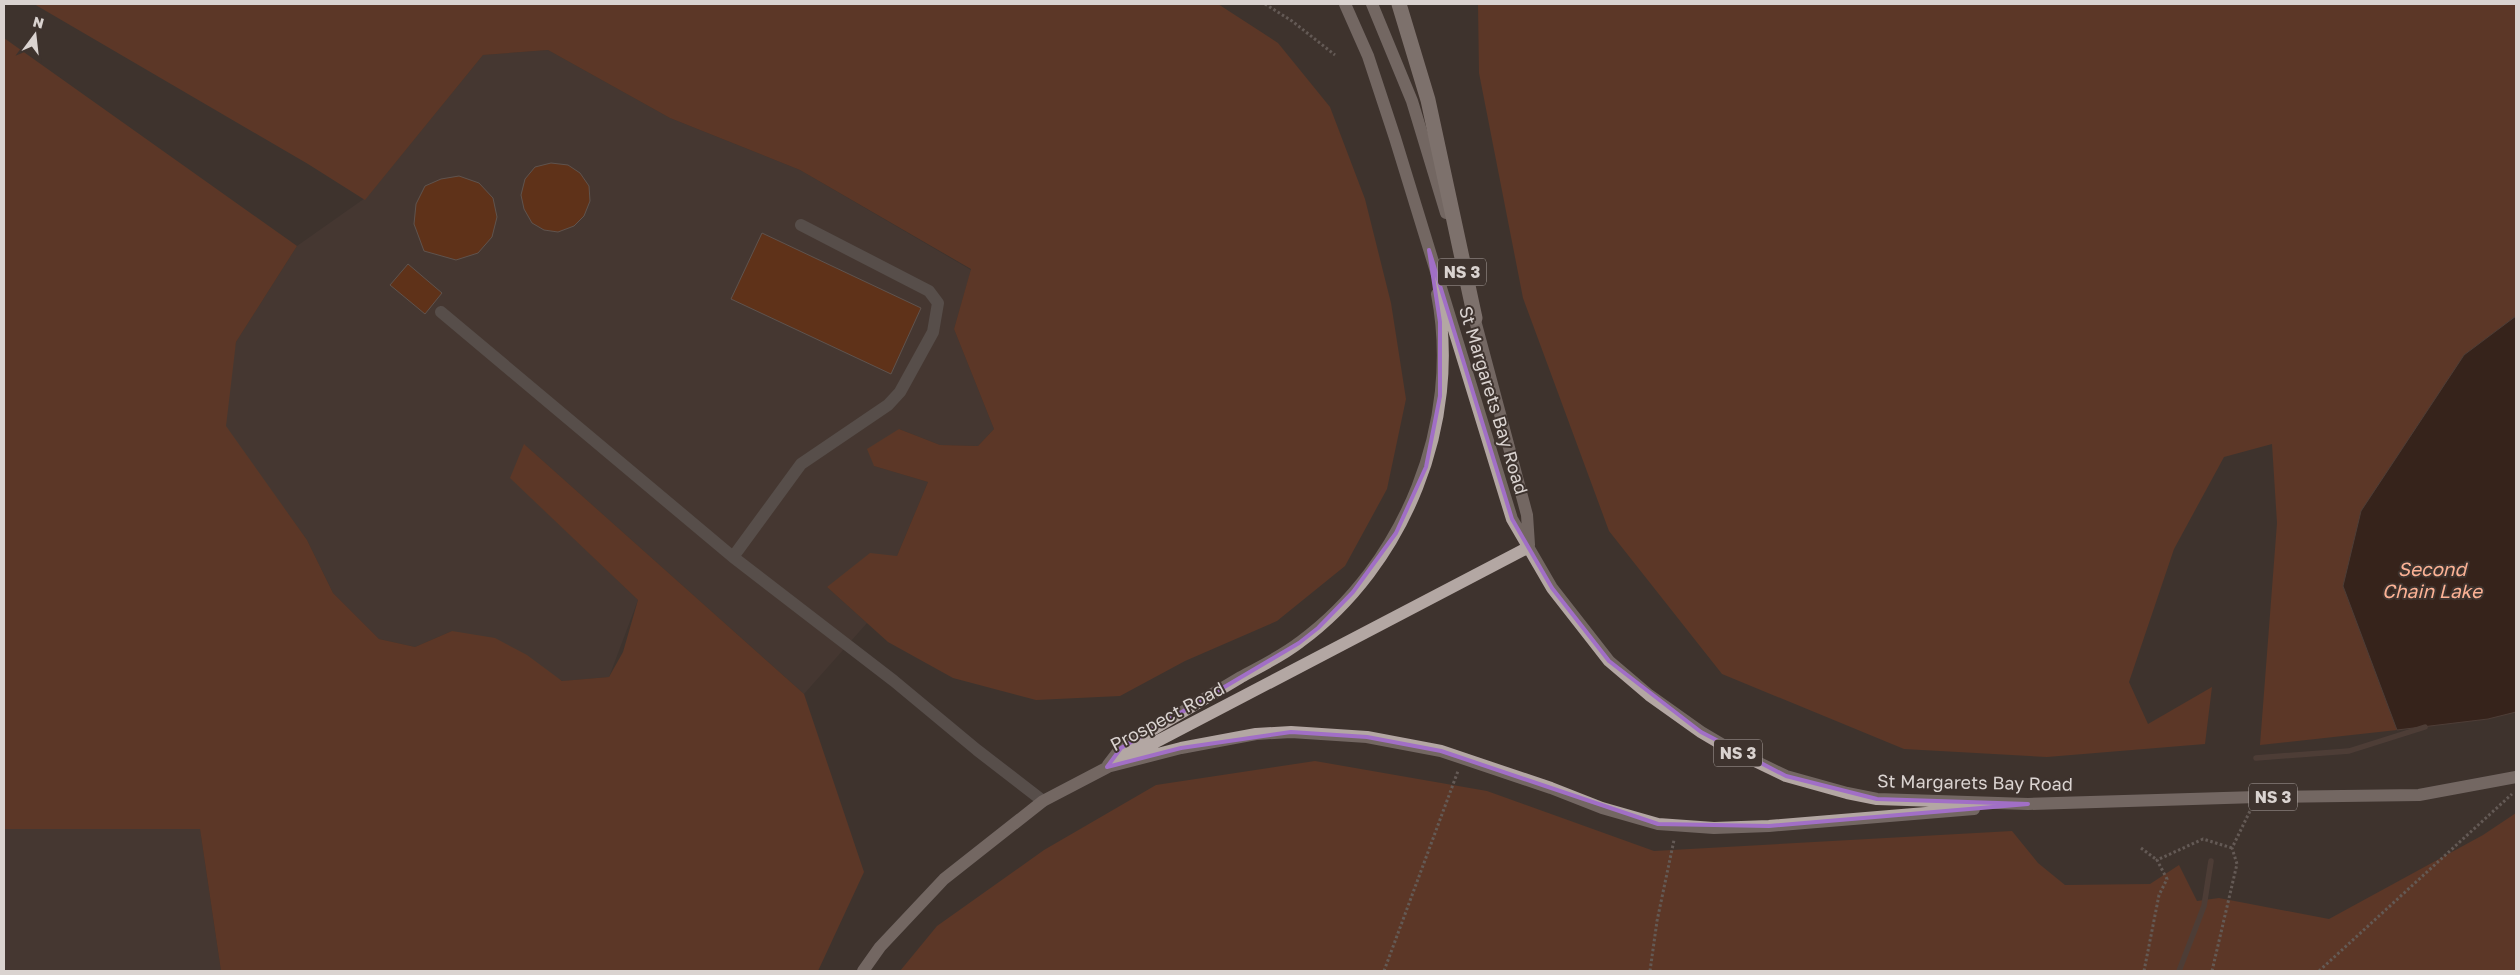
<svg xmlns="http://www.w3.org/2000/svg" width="2520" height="975" viewBox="0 0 2520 975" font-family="'Golos Text',sans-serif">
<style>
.built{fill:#4e3d36}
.green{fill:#803d1f}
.water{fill:#2d1005;stroke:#614a42}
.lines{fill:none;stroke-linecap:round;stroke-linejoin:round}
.stream{stroke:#614a42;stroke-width:5.5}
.building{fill:#873100;stroke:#877a75}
.path{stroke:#928985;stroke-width:3;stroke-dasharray:2.5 2.5;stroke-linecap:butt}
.minor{stroke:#756f6d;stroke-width:12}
.major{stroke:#b3a7a3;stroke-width:12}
.highway{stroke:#cbbdb8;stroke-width:15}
.marked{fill:none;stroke:#a16fc6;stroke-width:4;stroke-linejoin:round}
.labels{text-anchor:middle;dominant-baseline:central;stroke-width:4;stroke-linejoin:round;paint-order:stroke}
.shield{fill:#3e332e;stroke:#aba39f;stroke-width:1}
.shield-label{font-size:16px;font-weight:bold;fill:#dad3d0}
.street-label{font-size:18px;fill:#dad3d0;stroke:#3e332e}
.water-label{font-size:19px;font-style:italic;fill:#fcb295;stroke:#3e332e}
</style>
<rect width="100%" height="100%" fill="#3e332e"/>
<!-- built -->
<path class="built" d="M548 50 670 118 800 170 971 270 954 329 994 429 978 446 940 445 899 429 874 466 928 482 897 556 827 587 867 623 804 694 525 445 511 478 638 600 609 677 563 681 452 631 415 647 379 639 333 593 307 540 222 423 236 342 297 246 368 196 483 55Z
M4 829H200L221 971H4Z"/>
<!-- green -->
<path class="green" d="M34 4H1218L1278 43 1330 107 1365 199 1391 303 1406 399 1387 489 1345 566 1277 621 1185 661 1120 696 1036 700 953 678 888 642 827 587 870 553 897 556 928 482 874 466 867 449 899 429 940 445 978 446 994 429 954 329 971 269 800 170 670 118 548 50 483 55 365 200 308 164Z
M1478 4H2516V316L2464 355 2343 586 2397 730 2260 745 2277 523 2272 444 2224 457 2174 549 2129 682 2148 724 2212 687 2205 744 2047 757 1904 749 1722 674 1609 531 1523 298 1479 73Z
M4 38 297 246 236 342 226 426 307 540 333 593 379 639 415 647 452 631 495 638 527 655 562 681 609 677 623 652 638 600 510 478 524 444 804 694 864 872 818 971H221L200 829H4Z
M1315 761 1487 791 1654 851 2012 831 2038 863 2065 885 2150 884 2179 865 2197 901 2219 898 2329 919 2483 835 2516 813V971H900L937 926 1044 850 1156 785Z"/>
<!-- water -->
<path class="water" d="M2516 316V712L2488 719 2397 730 2343 586 2361 511 2464 355Z"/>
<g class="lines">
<!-- stream -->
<path class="stream" d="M2256 758 2349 751 2425 727
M2179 971 2204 906 2211 861"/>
</g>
<!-- building -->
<path class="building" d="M551 163 568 165 580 173 589 186 590 201 584 216 574 226 558 232 544 230 532 223 524 209 521 195 525 179 535 167Z
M459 176 479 183 493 198 497 217 492 237 478 253 456 260 424 251 414 224 416 204 425 186 441 179Z
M762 233 921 308 891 374 731 299Z
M408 264 442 293 425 314 390 285Z"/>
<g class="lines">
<!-- path -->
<path class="path" d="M1265 4 1292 21 1335 55
M2141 848 2157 860
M1384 971 1458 771
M1650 971 1657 921 1674 840
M2144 971 2159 895 2167 879 2157 860 2203 839 2232 848
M2212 971 2237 864 2232 848 2250 811
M2319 971 2512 794"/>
<!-- minor -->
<path class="minor" d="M441 312 733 557 894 681 977 750 1043 801
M733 557 801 464 888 405 900 392 933 332 938 303 929 291 801 225"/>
<!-- major -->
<path class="major" d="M1345 4 1368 56 1395 138 1512 519 1552 588 1609 661 1649 695 1701 732 1728 748 1786 776 1847 793 1877 799 2028 804 2257 797 2419 795 2516 777
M1372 4 1412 101 1446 213
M1472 309 1527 515 1529 545
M1108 765 1121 748C1161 725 1201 701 1241 677 1261 666 1282 656 1300 642 1405 565 1462 422 1437 294
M1107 767 1181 748 1256 734 1291 732 1367 737 1441 751 1551 788 1602 808 1658 824 1714 828 1769 826 1974 809
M863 971 880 947 944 879 1043 801 1529 547"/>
<!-- highway -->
<path class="highway" d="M1399 4 1428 100 1475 318"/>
</g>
<!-- marked area -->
<path d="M0 0H2520V975H0ZM1429 250 1512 519 1552 588 1609 661 1701 732 1786 776 1877 799 2028 804 1769 826 1658 824 1441 751 1367 737 1291 732 1181 748 1107 767 1121 748 1299 643 1318 628 1353 592 1396 533 1426 467 1440 396V322Z" fill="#3e332e" fill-opacity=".55" fill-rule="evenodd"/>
<path class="marked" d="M1429 250 1512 519 1552 588 1609 661 1701 732 1786 776 1877 799 2028 804 1769 826 1658 824 1441 751 1367 737 1291 732 1181 748 1107 767 1121 748 1299 643 1318 628 1353 592 1396 533 1426 467 1440 396V322Z"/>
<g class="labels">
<!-- shield labels -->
<g class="shield">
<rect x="1438" y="258.5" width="48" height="27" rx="4"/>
<rect x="1714" y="739.5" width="48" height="27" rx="4"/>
<rect x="2249" y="783.5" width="48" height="27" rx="4"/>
</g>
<g class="shield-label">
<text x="1462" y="272">NS 3</text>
<text x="1738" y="753">NS 3</text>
<text x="2273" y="797">NS 3</text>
</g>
<!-- street labels -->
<g class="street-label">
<text transform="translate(1494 400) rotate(73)">St Margarets Bay Road</text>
<text transform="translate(1167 716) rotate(-28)">Prospect Road</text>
<text transform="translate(1975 782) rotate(1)">St Margarets Bay Road</text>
</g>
<!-- water labels -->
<g class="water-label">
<text x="2432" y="568">Second<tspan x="2432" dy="22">Chain Lake</tspan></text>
</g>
</g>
<!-- border -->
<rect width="2520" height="975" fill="none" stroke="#dad3d0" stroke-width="10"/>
<!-- north arrow -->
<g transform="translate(35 35) rotate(15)" stroke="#3e332e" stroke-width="4" paint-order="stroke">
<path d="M0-4L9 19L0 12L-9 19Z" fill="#dad3d0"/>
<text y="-8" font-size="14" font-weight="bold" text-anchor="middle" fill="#dad3d0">N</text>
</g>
</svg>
